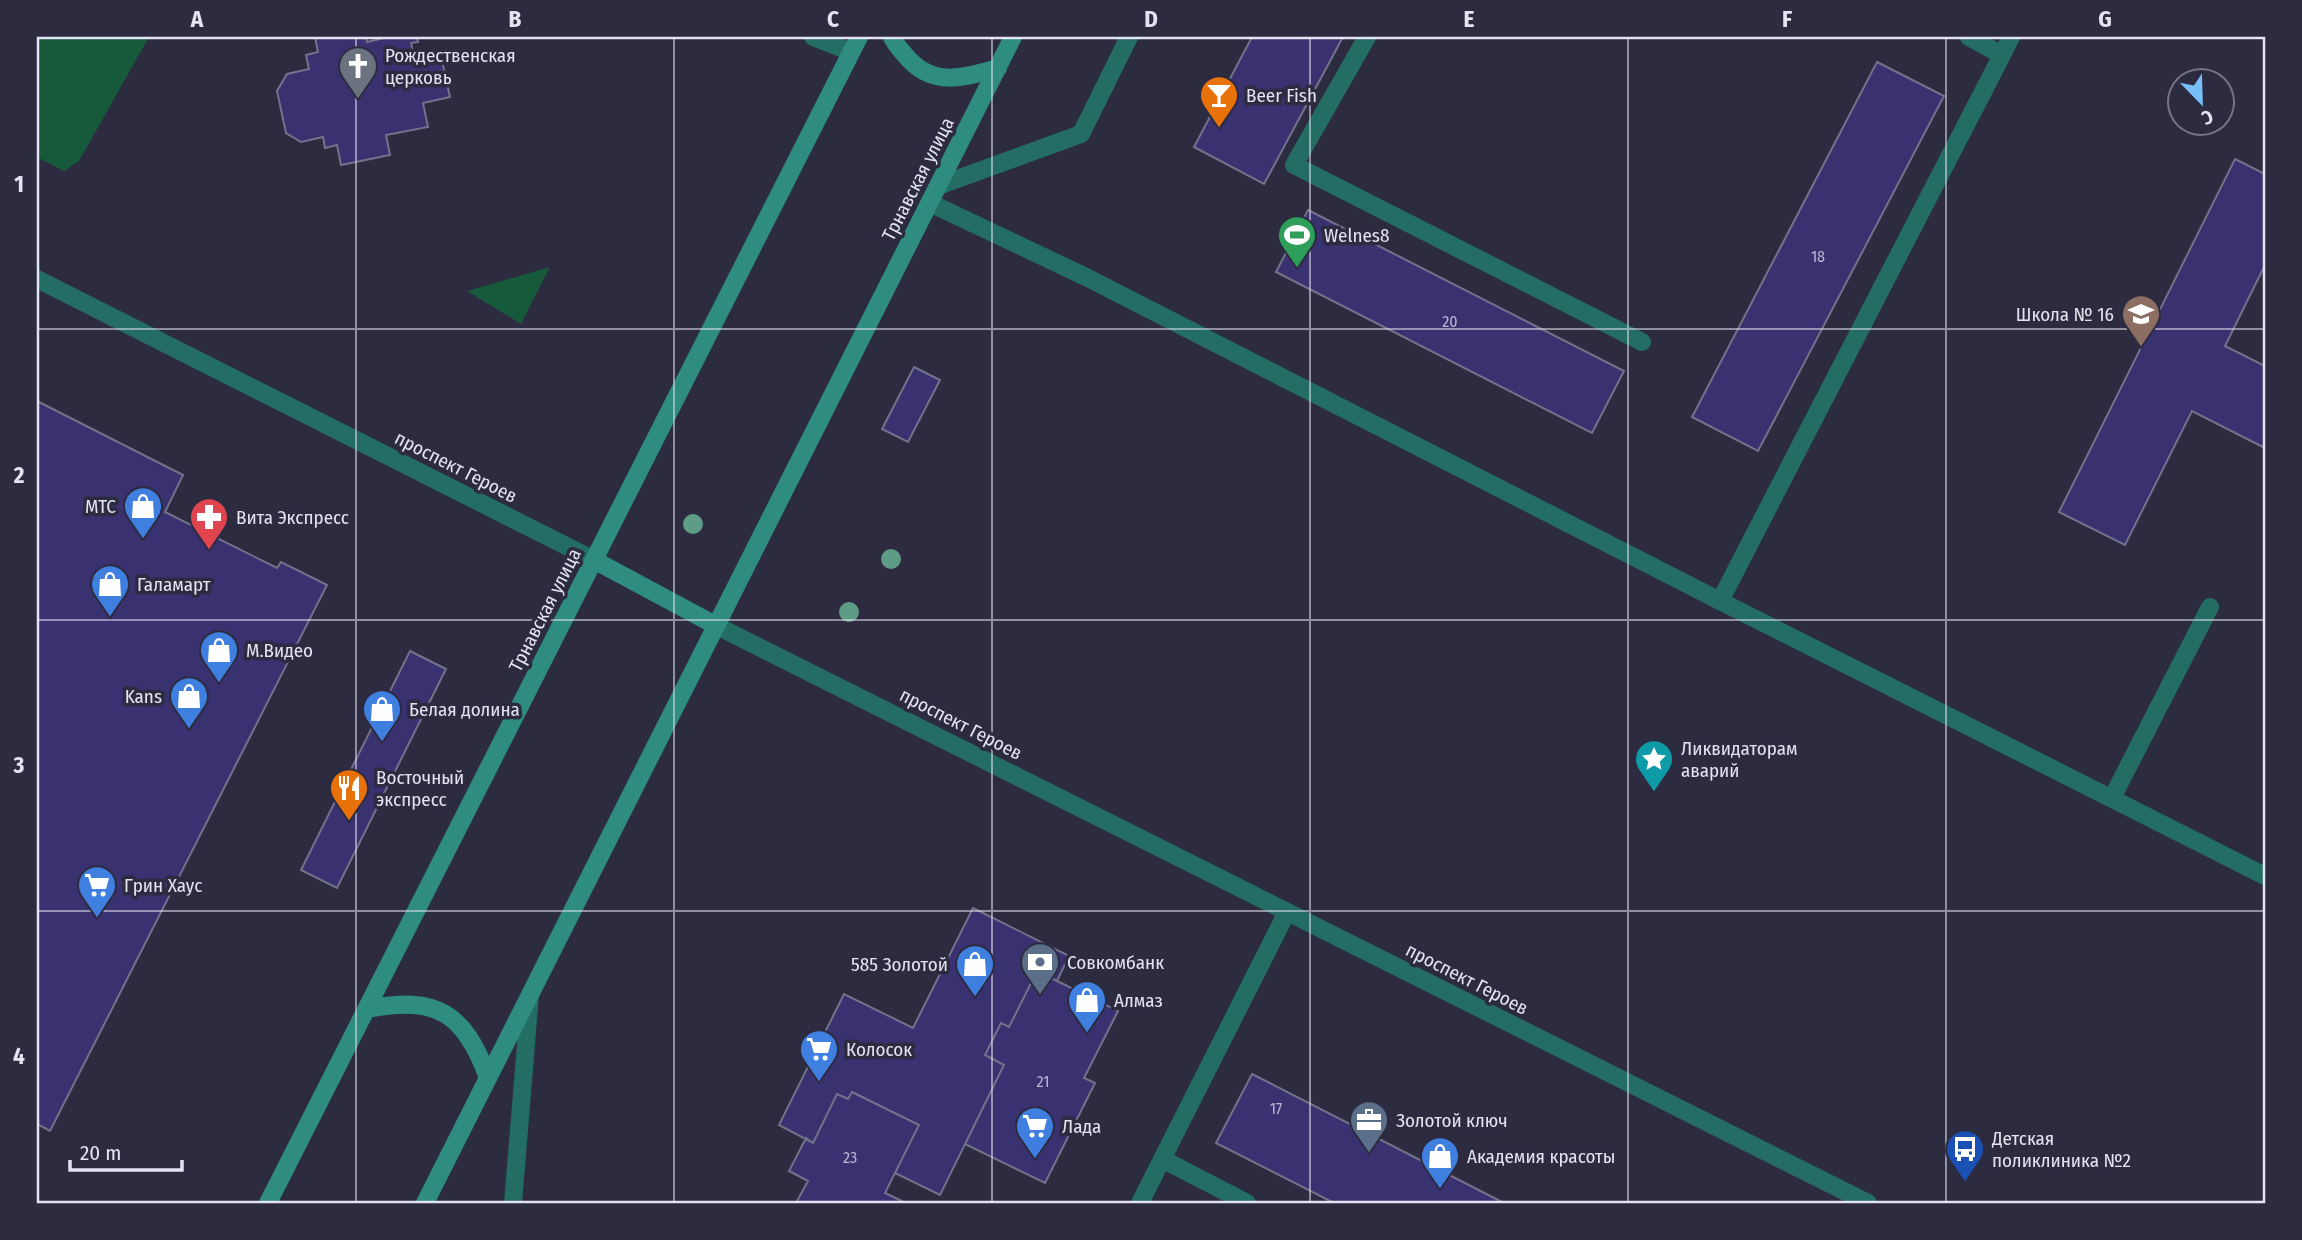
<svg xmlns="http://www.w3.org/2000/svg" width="2302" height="1240" viewBox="0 0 2302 1240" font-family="'Fira Sans Condensed',sans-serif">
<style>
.green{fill:#16593b}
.building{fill:#3a3270;stroke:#72728a;stroke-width:2}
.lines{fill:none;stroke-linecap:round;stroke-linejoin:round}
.service{stroke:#236d64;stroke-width:18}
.minor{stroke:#236d64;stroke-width:18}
.tertiary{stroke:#236d64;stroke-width:18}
.secondary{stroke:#2e8c81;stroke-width:18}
.tree{fill:#5f9c85}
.grid{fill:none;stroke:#e3e3f1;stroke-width:2;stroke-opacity:0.55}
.labels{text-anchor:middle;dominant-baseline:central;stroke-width:7;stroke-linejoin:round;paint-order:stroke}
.number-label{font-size:16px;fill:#b9b7d1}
.poi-label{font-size:19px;fill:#e3e3f1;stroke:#2c2b40;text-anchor:start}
.street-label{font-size:19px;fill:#e3e3f1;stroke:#2c2b40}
.neatline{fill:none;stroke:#e3e3f1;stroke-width:2.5}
.grid-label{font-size:23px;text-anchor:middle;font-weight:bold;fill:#e3e3f1}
</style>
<rect width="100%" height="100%" fill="#2c2b40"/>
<!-- green -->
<path class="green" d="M37 37H149L79 161 64 171 37 157Z
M550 267 521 324 467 291Z"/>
<!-- building -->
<path class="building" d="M315 37H366L367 42 388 37H417L418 42 411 43 415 62 441 56 450 97 423 103 428 127 386 135 390 155 341 165 337 145 325 148 323 137 301 142 286 133 277 91 287 74 309 69 306 55 318 52Z
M1252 37H1343L1264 184 1194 147Z
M1877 62 1944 96 1758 451 1692 417Z
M2235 159 2265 174V265L2225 346 2265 366V448L2192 411 2125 545 2059 512Z
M1308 210 1624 371 1592 433 1276 272Z
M914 367 940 380 908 442 882 429Z
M37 401 183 475 165 512 277 568 281 562 327 585 50 1131 37 1124Z
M410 651 446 669 337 888 301 870Z
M973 908 1069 956 1057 981 1047 976 1044 984 1033 979 1009 1027 1001 1023 985 1055 1004 1065 940 1195 895 1173 919 1125 852 1092 848 1099 837 1094 813 1143 779 1125 844 994 913 1028Z
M1047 976 1118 1011 1084 1078 1095 1083 1045 1183 965 1144 1004 1065 985 1055 1001 1023 1009 1027 1033 979 1044 984Z
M1252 1074 1504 1203H1334L1216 1143Z
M852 1092 919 1125 885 1193 902 1201 901 1203H796L808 1181 789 1171 806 1138 813 1143 837 1094 848 1099Z"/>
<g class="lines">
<!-- service -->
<path class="service" d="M813 37 851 52
M1367 37 1294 165 1642 342
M2002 55 2011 37
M938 186 1081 134 1129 37
M1720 601 2002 55 1969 37
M2112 798 2210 607
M1164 1160 1247 1203
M513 1203 530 995
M1140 1203 1287 912"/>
<!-- minor -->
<path class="minor" d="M930 203 1086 277 1720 601 2265 876"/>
<!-- tertiary -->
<path class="tertiary" d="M37 279 594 560
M715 625 1868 1203"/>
<!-- secondary -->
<path class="secondary" d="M892 37C895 44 900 49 905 55 932 88 962 78 998 68
M594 560 715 625
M368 1009C436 995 465 1013 488 1078
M268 1203 859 37
M425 1203 1013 37"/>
</g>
<!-- trees -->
<g class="tree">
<circle cx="693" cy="524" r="10"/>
<circle cx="891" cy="559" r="10"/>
<circle cx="849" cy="612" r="10"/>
</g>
<!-- grid -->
<path class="grid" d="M356 37V1203M674 37V1203M992 37V1203M1310 37V1203M1628 37V1203M1946 37V1203M37 329H2265M37 620H2265M37 911H2265"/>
<!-- icons -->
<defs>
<symbol id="church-pin" viewBox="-11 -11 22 30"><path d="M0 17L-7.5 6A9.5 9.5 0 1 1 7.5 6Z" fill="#6b7280" stroke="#2c2b40"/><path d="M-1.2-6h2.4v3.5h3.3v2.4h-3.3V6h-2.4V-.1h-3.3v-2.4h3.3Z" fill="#fff"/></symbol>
<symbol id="bar-pin" viewBox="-11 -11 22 30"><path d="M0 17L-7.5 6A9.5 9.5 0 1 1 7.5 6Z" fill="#e8710a" stroke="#2c2b40"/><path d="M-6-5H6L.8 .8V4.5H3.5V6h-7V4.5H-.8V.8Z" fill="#fff"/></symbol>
<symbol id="stadium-pin" viewBox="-11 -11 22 30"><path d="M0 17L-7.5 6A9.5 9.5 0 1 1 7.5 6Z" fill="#2e9e5b" stroke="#2c2b40"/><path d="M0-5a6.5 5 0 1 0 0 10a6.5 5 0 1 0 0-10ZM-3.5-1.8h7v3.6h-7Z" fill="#fff"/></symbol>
<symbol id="school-pin" viewBox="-11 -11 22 30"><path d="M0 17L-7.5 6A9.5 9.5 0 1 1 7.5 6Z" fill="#8d6e63" stroke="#2c2b40"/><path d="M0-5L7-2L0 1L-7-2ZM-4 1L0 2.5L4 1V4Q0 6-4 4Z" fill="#fff"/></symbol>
<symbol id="shop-pin" viewBox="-11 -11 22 30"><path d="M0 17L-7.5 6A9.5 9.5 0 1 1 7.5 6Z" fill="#3f7fe0" stroke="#2c2b40"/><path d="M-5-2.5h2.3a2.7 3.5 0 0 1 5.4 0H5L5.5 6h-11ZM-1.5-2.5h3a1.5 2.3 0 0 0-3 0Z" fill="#fff"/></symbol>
<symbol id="pharmacy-pin" viewBox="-11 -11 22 30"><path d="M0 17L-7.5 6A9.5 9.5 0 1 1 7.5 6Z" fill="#e0444e" stroke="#2c2b40"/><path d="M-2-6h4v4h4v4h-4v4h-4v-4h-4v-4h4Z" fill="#fff"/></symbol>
<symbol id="sight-pin" viewBox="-11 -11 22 30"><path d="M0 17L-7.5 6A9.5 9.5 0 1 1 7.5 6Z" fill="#0f9aa8" stroke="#2c2b40"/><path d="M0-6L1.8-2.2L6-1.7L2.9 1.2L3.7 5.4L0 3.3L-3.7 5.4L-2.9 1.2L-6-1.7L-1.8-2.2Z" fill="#fff"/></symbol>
<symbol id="restaurant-pin" viewBox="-11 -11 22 30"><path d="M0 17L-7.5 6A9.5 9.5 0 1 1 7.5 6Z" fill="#e8710a" stroke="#2c2b40"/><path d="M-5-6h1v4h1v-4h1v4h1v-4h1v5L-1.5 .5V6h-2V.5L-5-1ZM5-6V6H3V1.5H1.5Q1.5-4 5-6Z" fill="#fff"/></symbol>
<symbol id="supermarket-pin" viewBox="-11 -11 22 30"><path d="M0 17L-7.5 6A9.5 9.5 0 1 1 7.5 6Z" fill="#3f7fe0" stroke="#2c2b40"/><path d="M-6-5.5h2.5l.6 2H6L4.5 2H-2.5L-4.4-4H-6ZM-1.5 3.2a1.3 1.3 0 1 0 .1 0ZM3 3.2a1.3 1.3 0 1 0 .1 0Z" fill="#fff"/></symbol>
<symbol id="bank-pin" viewBox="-11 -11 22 30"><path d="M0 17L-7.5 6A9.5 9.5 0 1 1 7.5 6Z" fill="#5c6f8a" stroke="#2c2b40"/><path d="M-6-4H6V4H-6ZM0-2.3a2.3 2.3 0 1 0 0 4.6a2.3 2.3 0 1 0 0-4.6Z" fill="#fff"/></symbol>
<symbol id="office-pin" viewBox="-11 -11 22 30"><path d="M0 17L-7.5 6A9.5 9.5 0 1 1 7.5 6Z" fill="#5c6f8a" stroke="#2c2b40"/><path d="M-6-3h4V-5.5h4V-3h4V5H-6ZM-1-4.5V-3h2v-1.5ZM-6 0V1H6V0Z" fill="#fff"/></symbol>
<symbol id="bus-pin" viewBox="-11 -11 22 30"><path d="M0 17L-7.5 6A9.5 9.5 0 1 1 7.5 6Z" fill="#1a4fb4" stroke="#2c2b40"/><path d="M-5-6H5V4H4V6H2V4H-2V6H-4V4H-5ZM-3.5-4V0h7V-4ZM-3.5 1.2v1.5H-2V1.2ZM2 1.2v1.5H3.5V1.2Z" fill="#fff"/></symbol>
</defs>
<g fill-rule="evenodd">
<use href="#church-pin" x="336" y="44" width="44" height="60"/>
<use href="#bar-pin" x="1197" y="73" width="44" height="60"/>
<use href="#stadium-pin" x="1275" y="213" width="44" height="60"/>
<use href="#school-pin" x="2119" y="292" width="44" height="60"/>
<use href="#shop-pin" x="121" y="484" width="44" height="60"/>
<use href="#pharmacy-pin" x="187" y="495" width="44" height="60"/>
<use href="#shop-pin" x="88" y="562" width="44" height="60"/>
<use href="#shop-pin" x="197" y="628" width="44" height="60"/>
<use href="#shop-pin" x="167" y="674" width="44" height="60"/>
<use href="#shop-pin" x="360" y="687" width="44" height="60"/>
<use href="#sight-pin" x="1632" y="737" width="44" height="60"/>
<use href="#restaurant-pin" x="327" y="766" width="44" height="60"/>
<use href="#supermarket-pin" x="75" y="863" width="44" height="60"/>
<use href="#bank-pin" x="1018" y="940" width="44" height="60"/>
<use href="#shop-pin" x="953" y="942" width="44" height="60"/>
<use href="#shop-pin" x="1065" y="978" width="44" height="60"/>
<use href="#supermarket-pin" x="797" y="1027" width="44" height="60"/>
<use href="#office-pin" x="1347" y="1098" width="44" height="60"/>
<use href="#supermarket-pin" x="1013" y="1104" width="44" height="60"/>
<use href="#bus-pin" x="1943" y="1127" width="44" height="60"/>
<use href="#shop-pin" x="1418" y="1134" width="44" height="60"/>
</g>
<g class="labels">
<!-- number labels -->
<g class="number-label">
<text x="1818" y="256">18</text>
<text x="1450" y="321">20</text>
<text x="1043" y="1081">21</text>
<text x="1276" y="1108">17</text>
<text x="850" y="1157">23</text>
</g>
<!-- poi labels -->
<g class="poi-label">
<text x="385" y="55">Рождественская<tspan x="385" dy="22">церковь</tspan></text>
<text x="1246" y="95">Beer Fish</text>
<text x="1324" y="235">Welnes8</text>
<text x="2114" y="314" text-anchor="end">Школа № 16</text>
<text x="116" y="506" text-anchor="end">МТС</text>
<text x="236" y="517">Вита Экспресс</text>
<text x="137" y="584">Галамарт</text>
<text x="246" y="650">М.Видео</text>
<text x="162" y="696" text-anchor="end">Kans</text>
<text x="409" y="709">Белая долина</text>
<text x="1681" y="748">Ликвидаторам<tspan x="1681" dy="22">аварий</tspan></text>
<text x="376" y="777">Восточный<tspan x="376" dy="22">экспресс</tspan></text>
<text x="124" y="885">Грин Хаус</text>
<text x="1067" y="962">Совкомбанк</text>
<text x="948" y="964" text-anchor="end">585 Золотой</text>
<text x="1114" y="1000">Алмаз</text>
<text x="846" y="1049">Колосок</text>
<text x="1396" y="1120">Золотой ключ</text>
<text x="1062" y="1126">Лада</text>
<text x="1992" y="1138">Детская<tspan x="1992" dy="22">поликлиника №2</tspan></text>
<text x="1467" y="1156">Академия красоты</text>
</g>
<!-- street labels -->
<g class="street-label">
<text transform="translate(918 179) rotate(-63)">Трнавская улица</text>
<text transform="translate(456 467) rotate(27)">проспект Героев</text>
<text transform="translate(545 610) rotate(-63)">Трнавская улица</text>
<text transform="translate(961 724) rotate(27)">проспект Героев</text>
<text transform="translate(1467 979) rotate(27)">проспект Героев</text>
</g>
</g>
<!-- border -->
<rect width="2302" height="1240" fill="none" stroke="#2c2b40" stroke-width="77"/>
<!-- north arrow -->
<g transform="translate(2201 102) rotate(157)"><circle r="33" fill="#2c2b40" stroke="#757587" stroke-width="2"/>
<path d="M0-5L12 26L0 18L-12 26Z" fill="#78bff7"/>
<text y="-10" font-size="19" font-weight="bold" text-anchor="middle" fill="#e3e3f1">С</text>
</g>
<!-- scale -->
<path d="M70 1160v10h112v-10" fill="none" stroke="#e3e3f1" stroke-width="3.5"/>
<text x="80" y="1160" font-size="21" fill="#e3e3f1" stroke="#2c2b40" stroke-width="5" paint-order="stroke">20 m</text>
<rect x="38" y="38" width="2226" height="1164" class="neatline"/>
<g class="grid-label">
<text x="197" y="27">A</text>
<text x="515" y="27">B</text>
<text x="833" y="27">C</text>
<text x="1151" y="27">D</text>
<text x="1469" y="27">E</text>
<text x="1787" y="27">F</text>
<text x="2105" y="27">G</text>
<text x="19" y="192">1</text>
<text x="19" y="483">2</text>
<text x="19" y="773">3</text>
<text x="19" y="1064">4</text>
</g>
</svg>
